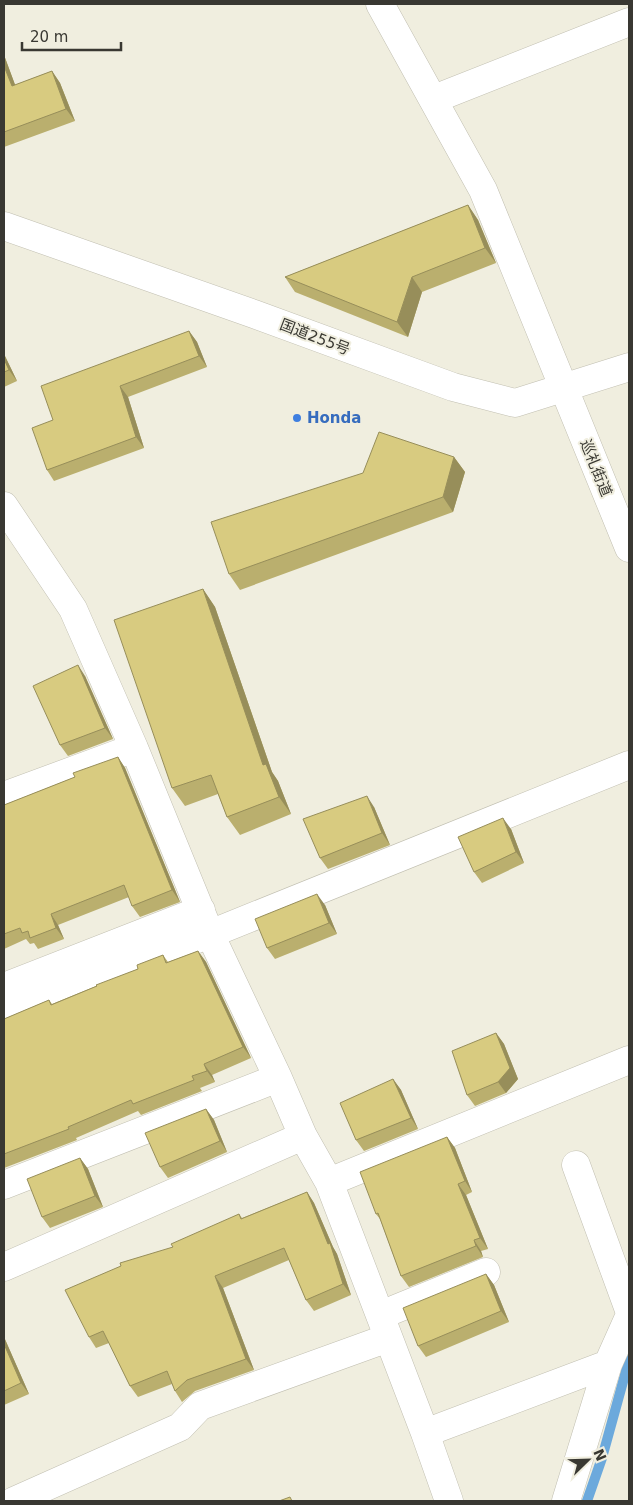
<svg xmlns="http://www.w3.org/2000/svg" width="633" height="1505" viewBox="0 0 633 1505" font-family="'DejaVu Sans','Noto Sans JP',sans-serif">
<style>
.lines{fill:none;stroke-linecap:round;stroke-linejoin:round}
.stream{stroke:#6ca9dc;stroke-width:10}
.minor-casing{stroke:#c1bfb1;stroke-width:29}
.highway-casing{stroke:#c1bfb1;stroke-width:29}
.minor{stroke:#fff;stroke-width:28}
.highway{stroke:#fff;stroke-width:28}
.wall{fill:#baaf6e}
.shaded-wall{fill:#978e5a}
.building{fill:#d8cb80;stroke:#978e5a}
.shop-dot{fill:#3f7fe0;stroke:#f0eedf;stroke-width:2}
.labels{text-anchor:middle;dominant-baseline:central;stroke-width:4;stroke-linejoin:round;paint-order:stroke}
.street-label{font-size:15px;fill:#393832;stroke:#f0eedf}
.shop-label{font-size:15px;font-weight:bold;fill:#366cbe;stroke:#f0eedf;text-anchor:start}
</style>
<rect width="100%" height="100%" fill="#f0eedf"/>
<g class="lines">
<!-- stream -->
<path class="stream" d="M587 1501 602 1458 629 1360"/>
<defs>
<path id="minor" d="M380 4 483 190 629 548
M434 99 629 22
M4 506 73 609 134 748 210 934 278 1078 303 1136
M4 796 134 748
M4 987 201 910
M4 1014 210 934 629 765
M576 1165 629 1310
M329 1182 629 1060
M4 1185 278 1078
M4 1267 303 1136 329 1182 425 1433 449 1501
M381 1315 486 1272
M425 1433 608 1364 629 1317
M14 1501 180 1427 200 1406 388 1338
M566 1501 608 1364"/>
<path id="highway" d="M4 226 254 314 453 387 515 403 629 367"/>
</defs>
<!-- minor casing -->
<use href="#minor" class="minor-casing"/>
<!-- highway casing -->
<use href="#highway" class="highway-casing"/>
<!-- minor -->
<use href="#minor" class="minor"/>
<!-- highway -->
<use href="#highway" class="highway"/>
</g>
<!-- wall -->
<path class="wall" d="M4 55 15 85 52 71 60 83 75 121 4 147Z
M468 205 478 220 496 263 422 292 408 337 295 292 285 277Z
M189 331 197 342 207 367 128 397 144 448 54 481 47 470 53 420Z
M4 354 17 381 4 387Z
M454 457 465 472 453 512 240 590 229 574Z
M203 589 215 607 272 772 278 781 291 814 240 835 227 817 218 794 185 806 172 788Z
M85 676 113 739 68 756 60 745Z
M118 757 125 768 180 902 140 917 132 906 129 897 58 925 64 939 38 949 34 943 30 944 26 939 4 949V805L75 777Z
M374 807 390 845 328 869 320 858Z
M511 829 524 863 482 883 474 872Z
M325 905 337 934 275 959 267 948Z
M198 951 206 962 251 1058 212 1075 215 1082 200 1088 202 1091 141 1115 138 1111 76 1138 77 1140 4 1168V1019L49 1000 52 1004 138 969 163 955 168 962Z
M496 1033 504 1044 518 1079 506 1093 475 1106 467 1095Z
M393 1079 401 1090 418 1129 364 1151 356 1140Z
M206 1109 214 1120 227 1152 168 1178 160 1167Z
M447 1137 455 1148 472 1192 466 1195 488 1249 481 1251 483 1257 409 1287 401 1276 380 1219 376 1214Z
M80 1158 88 1169 103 1207 50 1228 42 1217Z
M307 1192 314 1203 333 1247 337 1254 351 1295 314 1311 306 1300 289 1260 223 1288 254 1370 195 1391 182 1402 175 1391 172 1384 138 1397 130 1386 109 1343 96 1348 89 1337 173 1247 239 1214 242 1218Z
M486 1274 494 1285 509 1322 426 1357 418 1346Z
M4 1337 29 1394 4 1405Z"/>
<!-- shaded-wall -->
<path class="shaded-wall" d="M4 55 20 98 12 86 4 66Z
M52 71 60 83 75 121 66 109Z
M468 205 478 220 496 263 485 248Z
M412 277 422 292 408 337 397 322Z
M189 331 197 342 207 367 199 356Z
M4 354 17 381 9 370 4 359Z
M120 386 128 397 144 448 136 437Z
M454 457 465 472 453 512 443 497Z
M203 589 215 607 272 772 278 781 291 814 279 797 263 765Z
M78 665 85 676 113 739 105 728Z
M118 757 125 768 180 902 172 890Z
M367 796 374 807 390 845 382 833Z
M503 818 511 829 524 863 516 852Z
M317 894 325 905 337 934 329 923Z
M51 914 58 925 64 939 56 928Z
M198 951 206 962 251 1058 243 1047Z
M496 1033 504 1044 518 1079 506 1093 498 1082Z
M204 1064 212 1075 215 1082 207 1071Z
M393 1079 401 1090 418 1129 411 1118Z
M206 1109 214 1120 227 1152 220 1141Z
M447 1137 455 1148 472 1192 465 1181Z
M80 1158 88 1169 103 1207 95 1196Z
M458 1184 466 1195 488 1249 480 1238Z
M307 1192 314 1203 333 1247 337 1254 351 1295 343 1284Z
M474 1240 481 1251 483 1257 476 1246Z
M486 1274 494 1285 509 1322 501 1311Z
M215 1276 223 1288 254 1370 246 1359Z
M4 1337 29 1394 21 1383 4 1344Z"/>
<!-- building -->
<path class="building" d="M4 66 12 86 52 71 66 109 4 132Z
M468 205 485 248 412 277 397 322 285 277Z
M189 331 199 356 120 386 136 437 47 470 32 428 53 420 41 386Z
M4 359 9 370 4 372Z
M379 432 454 457 443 497 229 574 211 522 363 473Z
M203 589 263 765 266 764 279 797 227 817 211 775 172 788 114 620Z
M78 665 105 728 60 745 33 686Z
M118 757 172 890 132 906 124 885 51 914 56 928 30 938 28 931 22 933 20 928 4 934V805L75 777 73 773Z
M367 796 382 833 320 858 303 819Z
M503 818 516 852 474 872 458 837Z
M317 894 329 923 267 948 255 919Z
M198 951 243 1047 204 1064 207 1071 192 1076 194 1080 133 1104 131 1100 68 1127 69 1129 4 1154V1019L49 1000 51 1005 97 986 96 985 138 969 137 965 163 955 166 963Z
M496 1033 510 1068 498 1082 467 1095 452 1051Z
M393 1079 411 1118 356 1140 340 1103Z
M206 1109 220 1141 160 1167 145 1133Z
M447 1137 465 1181 458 1184 480 1238 474 1240 476 1246 401 1276 378 1213 376 1214 360 1172Z
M80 1158 95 1196 42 1217 27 1179Z
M307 1192 328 1244 330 1243 343 1284 306 1300 284 1248 215 1276 246 1359 187 1380 175 1391 167 1371 130 1386 103 1331 89 1337 65 1290 121 1266 120 1263 173 1247 171 1244 239 1214 241 1219Z
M486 1274 501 1311 418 1346 403 1308Z
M4 1344 21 1383 4 1391Z
M290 1497 292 1501H279Z"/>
<!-- markers -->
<circle class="shop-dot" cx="297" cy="418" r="5"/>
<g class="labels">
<!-- street labels -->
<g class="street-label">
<text transform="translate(315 337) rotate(21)">国道255号</text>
<text transform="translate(596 468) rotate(68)">巡礼街道</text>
</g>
<!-- shop labels -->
<g class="shop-label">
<text x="307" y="418">Honda</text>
</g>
</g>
<!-- border -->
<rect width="633" height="1505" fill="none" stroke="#393832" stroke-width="10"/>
<!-- north arrow -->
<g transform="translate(588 1460) rotate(67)" stroke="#f0eedf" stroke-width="4" paint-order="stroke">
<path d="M0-4L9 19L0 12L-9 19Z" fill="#393832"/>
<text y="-8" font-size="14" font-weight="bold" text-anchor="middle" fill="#393832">N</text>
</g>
<!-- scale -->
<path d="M22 42v8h99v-8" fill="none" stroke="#393832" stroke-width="2.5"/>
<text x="30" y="42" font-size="15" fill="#393832" stroke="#f0eedf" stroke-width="4" paint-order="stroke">20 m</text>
</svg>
